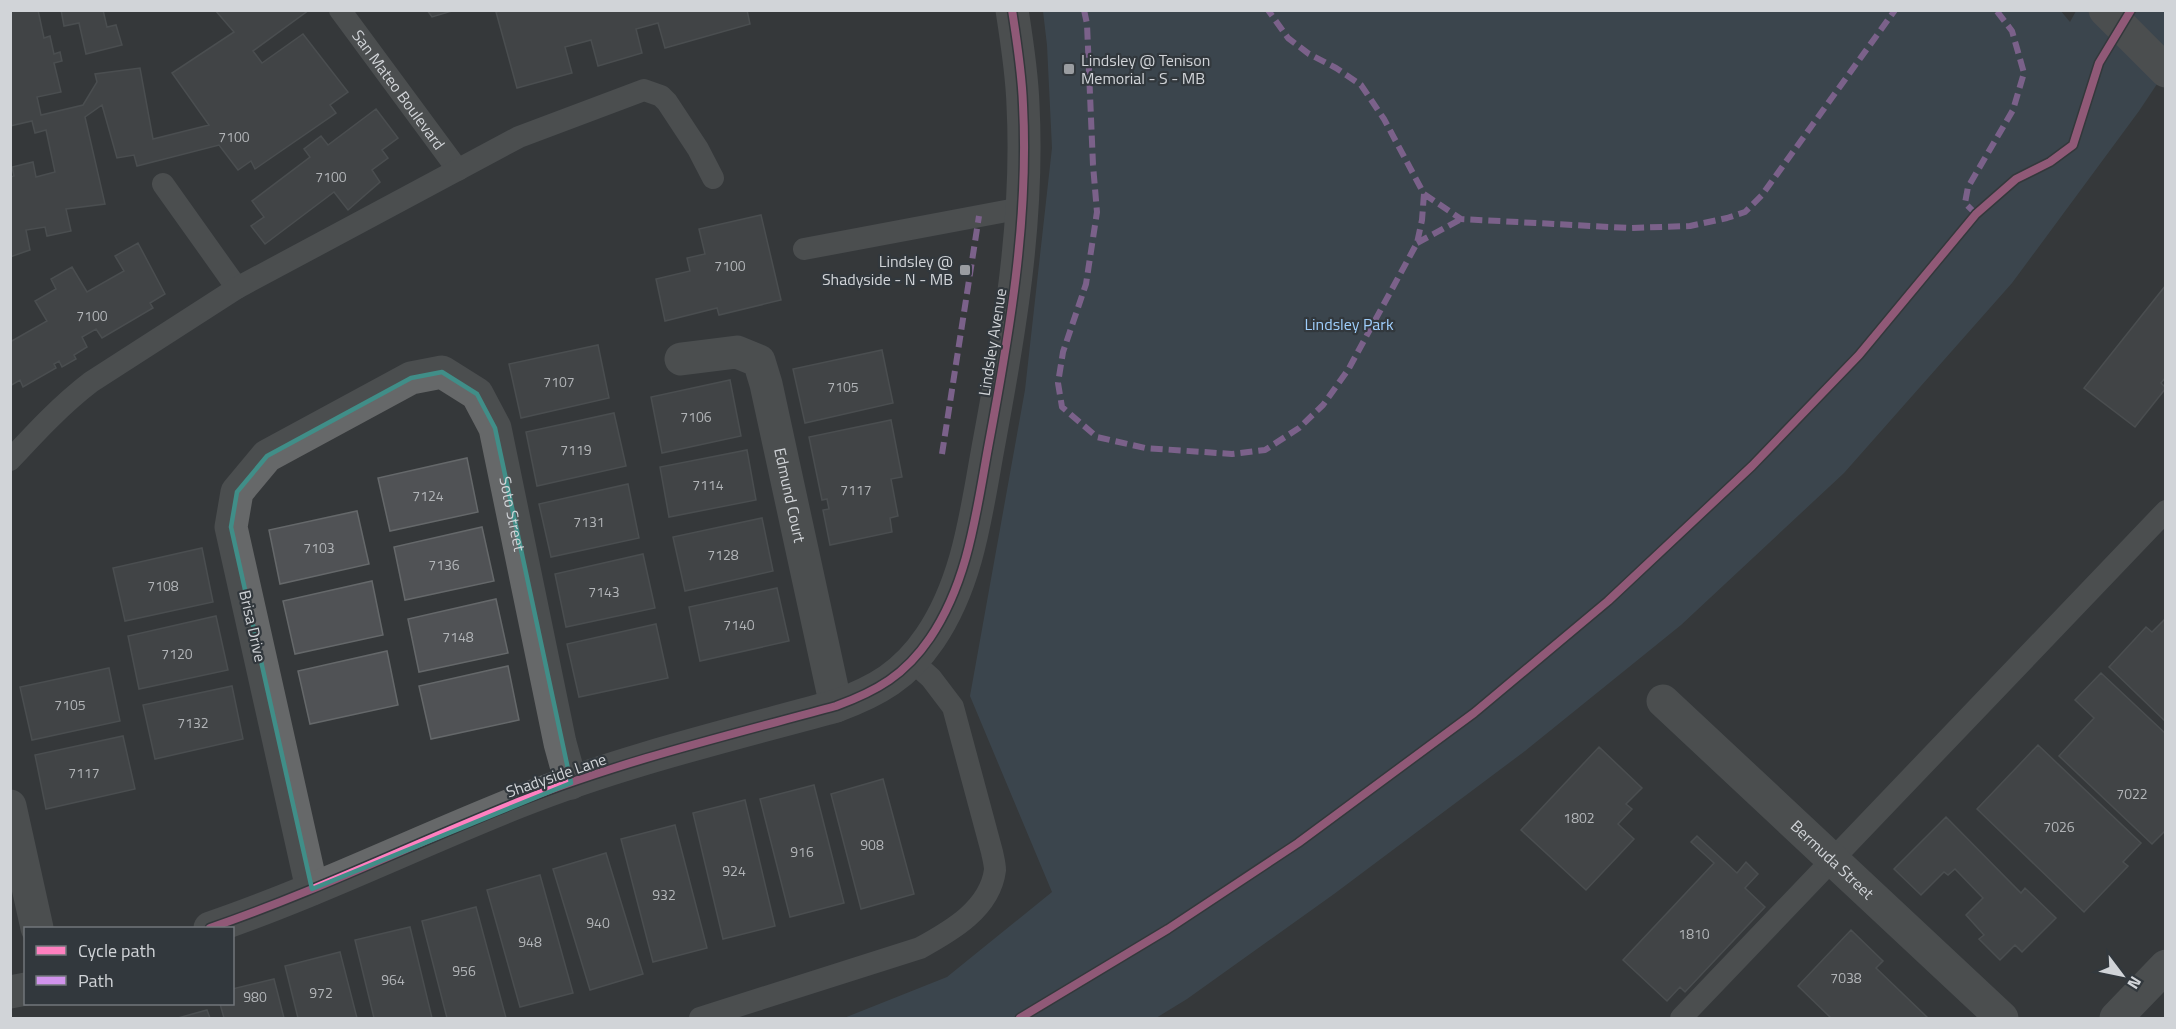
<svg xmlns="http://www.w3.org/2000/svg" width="2176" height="1029" viewBox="0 0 2176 1029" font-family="'Titillium Web',sans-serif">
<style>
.green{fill:#445564}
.building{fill:#505255;stroke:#65686a;stroke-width:1.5}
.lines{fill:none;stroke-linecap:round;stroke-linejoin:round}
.service{stroke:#666869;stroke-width:22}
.minor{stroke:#666869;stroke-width:33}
.tertiary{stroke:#666869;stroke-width:33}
.quiet{stroke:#d193ec;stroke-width:6;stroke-dasharray:12 6;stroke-linecap:butt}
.cycleway-casing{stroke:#32383d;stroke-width:11}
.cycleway{stroke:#ff80c0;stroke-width:8}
.marked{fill:none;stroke:#408e88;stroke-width:4.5;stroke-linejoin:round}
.poi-dot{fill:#9a9da1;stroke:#32383d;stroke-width:2}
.labels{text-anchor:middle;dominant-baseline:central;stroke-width:4.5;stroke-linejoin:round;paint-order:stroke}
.number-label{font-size:14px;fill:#b1b4b7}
.poi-label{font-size:16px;fill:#d1d4d8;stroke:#32383d;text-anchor:start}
.street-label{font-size:16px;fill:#d1d4d8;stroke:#32383d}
.park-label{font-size:16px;fill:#9fcffd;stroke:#32383d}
</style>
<rect width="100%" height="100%" fill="#35383a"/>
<!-- green -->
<path class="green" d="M2060 10 2070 22 2076 11H2165V72L2139 111 2012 283 1844 473 1681 625 1525 751 1334 894 1187 999 1156 1018H844L947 977 1052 892 970 696 1025 390 1052 148 1047 45 1043 11Z"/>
<!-- building -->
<path class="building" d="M10 10H38L44 38 50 36 54 54 60 52 62 61 54 63 61 92 37 97 41 115 83 105 97 82 95 74 140 68 153 139 209 125 172 73 234 32 215 10H309L253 51 262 63 303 34 348 92 330 105 336 113 255 169 251 161 238 170 219 145 137 166 134 155 117 158 102 105 85 117 105 204 66 209 71 231 47 236 45 227 26 230 30 250 10 257V177L14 176 12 167 33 162 36 177 55 172 46 130 35 133 32 121 10 126Z
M61 10H103L107 27 116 25 122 45 86 54 79 23 64 26Z
M427 10H455L432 17Z
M502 10H747L750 24 665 48 658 23 636 29 642 53 598 66 591 40 565 47 572 73 517 88 496 12Z
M376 109 398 138 382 150 388 158 372 170 380 182 348 210 334 192 265 244 251 226 264 217 252 201 310 157 304 149 321 136 328 145Z
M761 215 781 300 719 315 717 308 665 321 656 279 690 271 687 258 705 254 699 229Z
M138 243 165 294 150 303 153 308 102 338 96 329 82 337 87 347 74 355 76 359 62 367 59 361 54 364 56 368 23 387 20 380 10 386V342L47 321 35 301 56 289 51 279 72 267 87 292 124 271 115 256Z
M2166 285V377L2161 383 2166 388 2135 427 2084 388Z
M598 345 609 398 521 418 509 364Z
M882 350 893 403 805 423 793 369Z
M730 380 741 436 662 453 651 397Z
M614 413 626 466 537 486 526 432Z
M891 420 902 477 891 479 898 516 890 518 892 532 830 545 823 510 829 509 827 499 822 500 809 437Z
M747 450 756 500 669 517 660 467Z
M467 458 478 512 390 531 378 478Z
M628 484 639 538 551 557 539 504Z
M357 511 369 564 280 584 269 530Z
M762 518 773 571 685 591 673 537Z
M482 527 494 581 405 600 394 547Z
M202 548 213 602 125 621 113 568Z
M643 554 655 608 566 627 555 574Z
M372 581 383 635 295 654 283 601Z
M777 588 789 641 700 661 689 607Z
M496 599 508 653 419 672 408 619Z
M216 616 228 670 139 689 128 636Z
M2166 618V722L2109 667 2146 627 2152 632Z
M656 624 668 678 579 697 567 644Z
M387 651 398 705 310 724 298 671Z
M508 666 519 720 431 739 419 686Z
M109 668 120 721 32 740 20 687Z
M2101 673 2166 734V830L2152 844 2059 756 2094 718 2075 700Z
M232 686 243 739 155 759 143 705Z
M123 736 135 789 46 809 35 755Z
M2038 745 2141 843 2123 862 2128 866 2084 912 1977 809Z
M1599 747 1642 788 1626 804 1632 809 1618 824 1634 839 1586 890 1521 830Z
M883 779 914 894 861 909 831 794Z
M814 785 844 903 790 917 760 799Z
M745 800 775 926 723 939 693 813Z
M1946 817 2021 893 2025 888 2056 918 2022 952 2015 945 2000 960 1979 939 1984 935 1966 915 1983 898 1955 869 1948 875 1944 872 1921 895 1894 869Z
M675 825 707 948 653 962 621 839Z
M1697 836 1737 873 1746 862 1758 874 1745 888 1765 907 1685 992 1680 987 1667 1001 1623 960 1714 863 1691 842Z
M606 853 643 974 590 990 553 869Z
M540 875 573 993 520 1007 487 890Z
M476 907 506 1018H447L422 921Z
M410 927 432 1018H374L355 940Z
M1851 930 1883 961 1876 968 1928 1018H1831L1798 986Z
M340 952 357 1018H298L285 966Z
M274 979 284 1018H224L220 1004H232V989Z
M207 1010 210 1018H178Z"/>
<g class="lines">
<!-- service -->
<g class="service">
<path id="s1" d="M340 10 458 170"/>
<path d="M163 184 237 288"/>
<path d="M804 249 1022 208"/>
<path d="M10 460C36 432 61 405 91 382L237 288 519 137 644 90 661 96 667 102 698 149 713 178"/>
<path d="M700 1018 920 948C951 931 990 909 995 870 995 864 993 857 992 852L953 707 931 678 912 661"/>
<path d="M1681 1018 2166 511"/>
</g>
<!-- minor -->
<g class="minor">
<path id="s2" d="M681 359 737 352 759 361 766 384 836 706"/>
<path id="s3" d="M1663 701 2002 1018"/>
<path d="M10 806 37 928"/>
<path id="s4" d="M312 889 231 527 237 492 267 456 411 378 442 372 477 394 495 428 560 743 571 783"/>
<path d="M210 928C315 892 415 843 518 802 621 761 730 735 836 706 877 691 905 675 930 638 968 582 976 514 988 448 1009 336 1029 221 1023 105 1022 73 1017 42 1012 10"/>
<path d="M10 992 26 989"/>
</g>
<!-- tertiary -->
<path class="tertiary" d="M2105 10 2166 71
M2116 1018 2166 966"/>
<!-- quiet -->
<path class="quiet" d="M1084 10 1087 24 1093 165 1097 212 1086 284 1063 352 1058 383 1062 407 1097 437 1145 448 1232 454 1265 450 1299 428 1323 405 1348 370 1417 243 1422 220 1424 194 1384 119 1361 85 1336 68 1309 54 1288 38 1268 10
M1424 194 1461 219 1629 228 1690 226 1727 218 1745 212 1762 195 1895 10
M1976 214 1965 203 1968 187 2013 110 2024 73 2012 31 1996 10
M1417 243 1461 219
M942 454 979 216"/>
<defs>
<path id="cycleway" d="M210 928C315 892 415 843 518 802 621 761 730 735 836 706 877 691 905 675 930 638 968 582 976 514 988 448 1009 336 1029 221 1023 105 1022 73 1017 42 1012 10
M1020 1018 1168 929 1298 843 1474 713 1608 601 1752 466 1859 355 1976 214 2016 179 2050 162 2073 145 2099 63 2131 10"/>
</defs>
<!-- cycleway casing -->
<use href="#cycleway" class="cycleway-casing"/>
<!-- cycleway -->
<use href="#cycleway" class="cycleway"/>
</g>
<!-- marked area -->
<path d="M0 0H2176V1029H0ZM442 372 477 394 495 428 571 783 312 889 231 527 237 492 267 456 411 378Z" fill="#35383a" fill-opacity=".55" fill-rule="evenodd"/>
<path class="marked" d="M442 372 477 394 495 428 571 783 312 889 231 527 237 492 267 456 411 378Z"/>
<!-- markers -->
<g class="poi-dot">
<rect x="1063" y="63" width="12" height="12" rx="3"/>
<rect x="959" y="264" width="12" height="12" rx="3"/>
</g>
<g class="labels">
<!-- number labels -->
<g class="number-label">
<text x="234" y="136">7100</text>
<text x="331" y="176">7100</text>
<text x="730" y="265">7100</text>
<text x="92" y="315">7100</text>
<text x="559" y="381">7107</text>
<text x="843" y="386">7105</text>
<text x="696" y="416">7106</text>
<text x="576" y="449">7119</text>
<text x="708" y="484">7114</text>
<text x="856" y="489">7117</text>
<text x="428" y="495">7124</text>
<text x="589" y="521">7131</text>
<text x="319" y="547">7103</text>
<text x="723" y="554">7128</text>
<text x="444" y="564">7136</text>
<text x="163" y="585">7108</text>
<text x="604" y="591">7143</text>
<text x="739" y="624">7140</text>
<text x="458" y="636">7148</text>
<text x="177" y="653">7120</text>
<text x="70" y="704">7105</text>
<text x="193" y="722">7132</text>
<text x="84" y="772">7117</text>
<text x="2132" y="793">7022</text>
<text x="1579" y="817">1802</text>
<text x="2059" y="826">7026</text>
<text x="872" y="844">908</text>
<text x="802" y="851">916</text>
<text x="734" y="870">924</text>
<text x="664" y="894">932</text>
<text x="598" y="922">940</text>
<text x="1694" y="933">1810</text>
<text x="530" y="941">948</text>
<text x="464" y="970">956</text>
<text x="1846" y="977">7038</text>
<text x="393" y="979">964</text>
<text x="321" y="992">972</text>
<text x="255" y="996">980</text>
</g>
<!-- poi labels -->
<g class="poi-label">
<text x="1081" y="60">Lindsley @ Tenison<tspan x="1081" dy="18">Memorial - S - MB</tspan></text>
<text x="953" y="261" text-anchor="end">Lindsley @<tspan x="953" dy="18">Shadyside - N - MB</tspan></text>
</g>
<!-- street labels -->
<g class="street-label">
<text stroke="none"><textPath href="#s1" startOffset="99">San Mateo Boulevard</textPath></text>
<text transform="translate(992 342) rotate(-81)">Lindsley Avenue</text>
<text stroke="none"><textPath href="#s2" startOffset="218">Edmund Court</textPath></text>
<text stroke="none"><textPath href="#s4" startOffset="816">Soto Street</textPath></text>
<text transform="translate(253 626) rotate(77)">Brisa Drive</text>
<text transform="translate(556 775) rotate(-19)">Shadyside Lane</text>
<text stroke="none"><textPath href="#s3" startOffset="232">Bermuda Street</textPath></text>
</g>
<!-- park labels -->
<g class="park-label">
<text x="1349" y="324">Lindsley Park</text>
</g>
</g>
<!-- border -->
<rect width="2176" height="1029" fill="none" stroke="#d1d4d8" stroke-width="24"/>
<!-- legend -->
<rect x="24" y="927" width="210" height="78" fill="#32383d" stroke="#72767b" stroke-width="1.5"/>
<rect x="36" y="946" width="30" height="9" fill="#ff80c0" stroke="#72767b" stroke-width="1.5"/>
<text x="78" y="957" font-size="18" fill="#d1d4d8">Cycle path</text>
<rect x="36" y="976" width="30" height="9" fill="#d193ec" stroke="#72767b" stroke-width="1.5"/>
<text x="78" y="987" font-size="18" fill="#d1d4d8">Path</text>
<!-- north arrow -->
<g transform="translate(2122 975) rotate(122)" stroke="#32383d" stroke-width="4.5" paint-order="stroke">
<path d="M0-4.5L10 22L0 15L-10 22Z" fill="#d1d4d8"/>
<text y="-9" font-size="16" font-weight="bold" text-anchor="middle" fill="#d1d4d8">N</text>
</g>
</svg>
